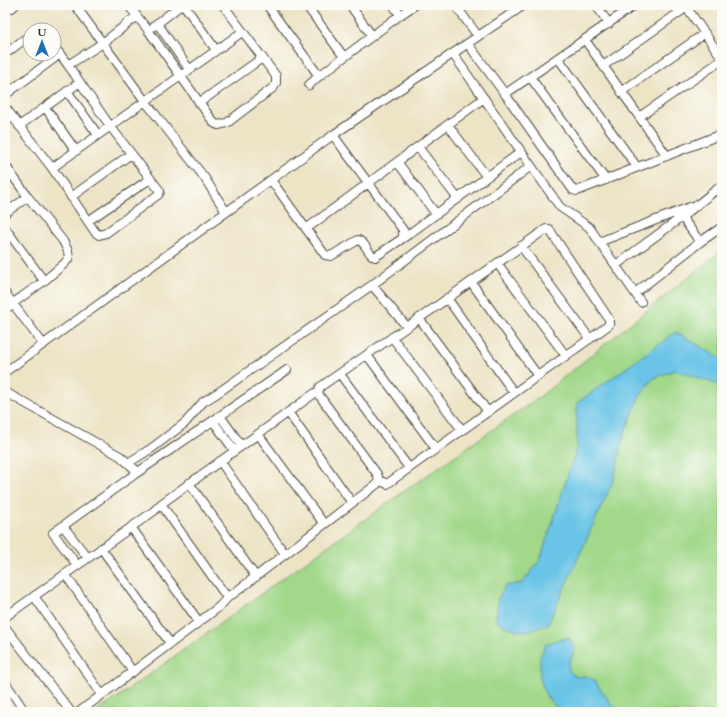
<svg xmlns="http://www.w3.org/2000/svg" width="727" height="717" viewBox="0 0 727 717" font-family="Cardo,serif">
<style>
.green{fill:#a1d88a;stroke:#66825a}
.water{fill:#69c4e7;stroke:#4a7889}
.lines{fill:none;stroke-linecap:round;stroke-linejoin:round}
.street-casing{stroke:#484742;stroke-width:10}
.street{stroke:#fff;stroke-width:8}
</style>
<rect width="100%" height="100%" fill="#fdfcf7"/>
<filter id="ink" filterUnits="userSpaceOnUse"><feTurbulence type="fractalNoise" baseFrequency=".025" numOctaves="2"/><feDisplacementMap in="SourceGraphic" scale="8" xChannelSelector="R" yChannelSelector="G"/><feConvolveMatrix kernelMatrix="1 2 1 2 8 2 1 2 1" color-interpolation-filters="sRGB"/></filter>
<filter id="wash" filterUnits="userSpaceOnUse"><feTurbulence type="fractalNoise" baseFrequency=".012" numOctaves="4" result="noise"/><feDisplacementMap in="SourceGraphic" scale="16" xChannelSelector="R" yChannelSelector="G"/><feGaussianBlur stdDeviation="0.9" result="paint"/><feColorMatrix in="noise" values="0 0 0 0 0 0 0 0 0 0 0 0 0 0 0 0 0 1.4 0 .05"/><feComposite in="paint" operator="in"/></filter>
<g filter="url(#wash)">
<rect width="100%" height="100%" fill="#ede4c6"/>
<!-- green -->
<path class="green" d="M722 250V712H97L403 492 538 398Z"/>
<!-- water -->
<path class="water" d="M676 332 722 359V386L675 370 652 379 639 398 624 434 613 481 548 624C524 634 519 633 496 621L498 599 505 586 522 583 540 560 577 447V403Z
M569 638 575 649 569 663V671L577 677 587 676 594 680 617 712H561L546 696 540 678V658L545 645 557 640Z"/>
</g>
<g filter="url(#ink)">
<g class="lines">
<defs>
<path id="street" d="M75 5 145 101 204 177 226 212
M128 5 148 30 214 123 218 125 227 123 274 87 276 83V76L223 5
M184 5 216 50
M267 5 319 76 309 85
M306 5 344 57
M350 5 372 36
M393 5 400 15
M455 5 478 36
M596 5 609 24
M635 5 505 94 573 190 577 191 722 134
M685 5 722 58
M5 9 12 8 15 5
M157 23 189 69
M154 26 181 5
M37 30 40 29 42 30
M585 40 667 156
M468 44 505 94
M54 46 68 65 103 43 137 16
M5 54 30 35
M453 54 560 207 589 227 641 302
M558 58 637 167
M603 66 687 7
M319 76 400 15 415 5
M530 77 606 180
M67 91 98 135
M621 92 705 33
M5 95 60 54
M199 103 262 58
M5 107 52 168 95 232 99 235 106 233 159 194 160 191 110 126 68 65
M45 107 76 151
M639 117 722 60
M448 125 487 177
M19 126 80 82
M333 135 403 230V238
M418 147 458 199
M398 163 436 214
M5 165 28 197 63 241 68 251 69 258 64 264 44 281 5 309
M52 168 242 32
M271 180 325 255 331 256 358 240C367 243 367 254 375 257L409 234 521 152
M71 197 131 154
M5 213 28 197
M682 217 700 242
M88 221 150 179
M5 228 44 281
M306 229 484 98
M599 242 690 207
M521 246 590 339
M497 263 566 356
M616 265 682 217 722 185
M471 282 538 376
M5 293 43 344
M635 293 700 242 722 227
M447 298 514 393
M419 318 488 412
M392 337 462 430
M367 355 436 449
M5 372 333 135 524 5
M340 374 409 468
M5 392 120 456 138 472 287 370
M315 393H318L319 395 377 474 379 480 377 484 233 594 226 596 161 504Z
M318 393 320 387 407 327
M288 412 352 503
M220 416 241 445
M213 421 234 450
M258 434 324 524
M220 461 285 554
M128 463 152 448 185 423 203 402 219 392 372 285
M379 480 387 484 609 325V319L549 229H546L407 327 372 285 531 166
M189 483 256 577
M63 526 88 558
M131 527 199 622
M101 548 170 643
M77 565 53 533 138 472
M65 574 133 672
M34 596 102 695
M5 617 154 511 161 504
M5 627 71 712
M5 682 25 712
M79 712 219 607 229 596"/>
</defs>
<!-- street casing -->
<use href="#street" class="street-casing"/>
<!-- street -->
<use href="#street" class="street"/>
</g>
</g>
<!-- margin -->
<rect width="727" height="717" fill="none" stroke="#fdfcf7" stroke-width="20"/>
<!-- north arrow -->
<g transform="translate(42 42)"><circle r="19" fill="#fdfcf7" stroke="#a9a8a5"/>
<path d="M0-3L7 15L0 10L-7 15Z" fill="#1f6fb2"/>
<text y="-6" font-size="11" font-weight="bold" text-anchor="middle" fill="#2b2b2b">U</text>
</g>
</svg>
